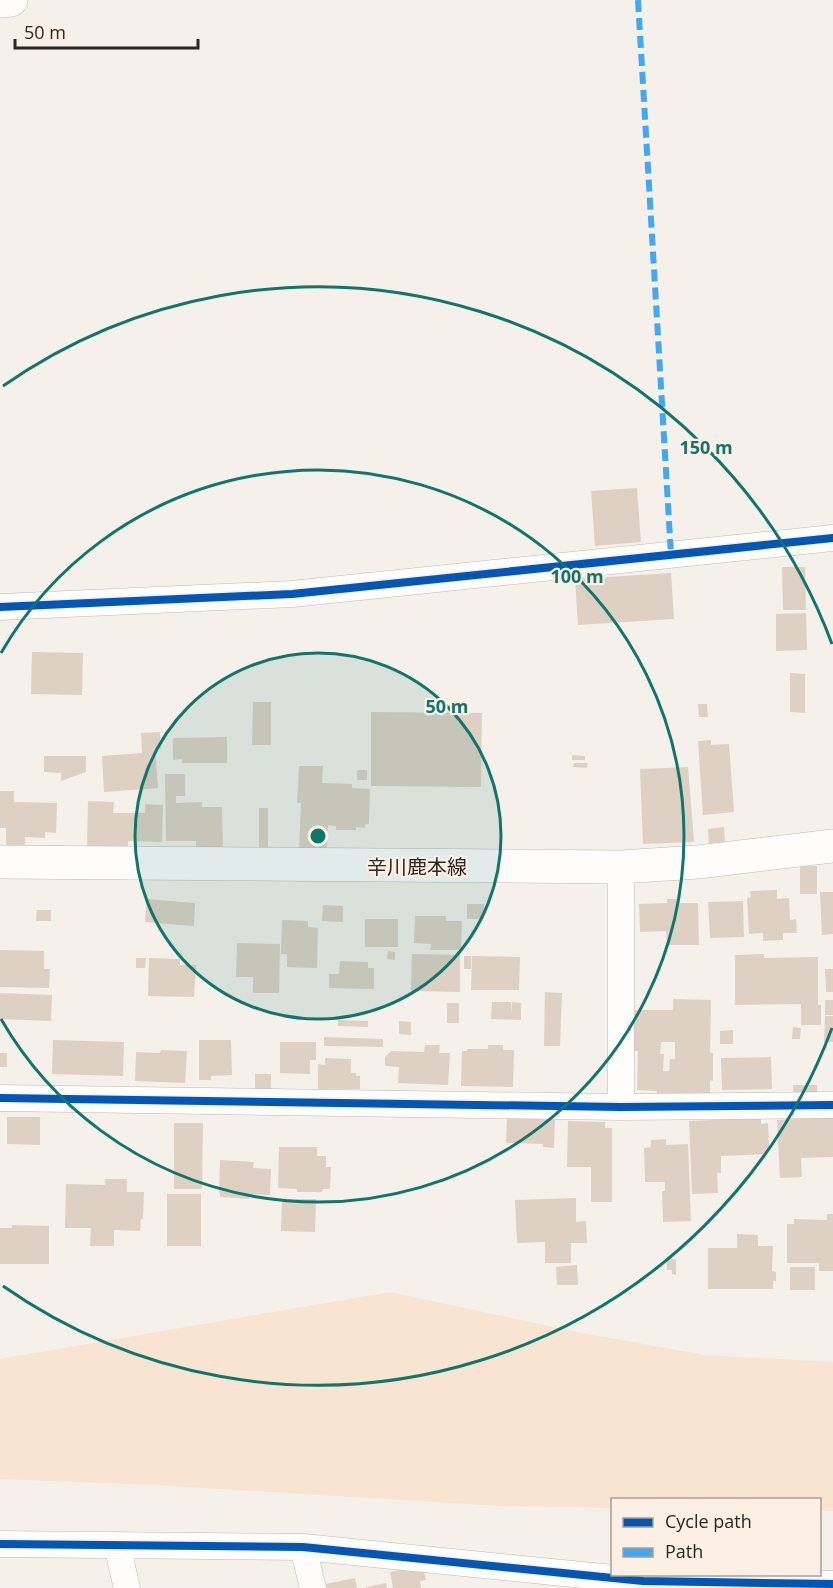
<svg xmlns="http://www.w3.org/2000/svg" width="833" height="1588" viewBox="0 0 833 1588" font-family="'Open Sans','Noto Sans JP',sans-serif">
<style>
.green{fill:#f8e4d1}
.building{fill:#ded1c4;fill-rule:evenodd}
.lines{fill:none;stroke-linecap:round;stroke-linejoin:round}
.street-casing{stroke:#beb9b4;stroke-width:27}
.secondary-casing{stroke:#beb9b4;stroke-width:34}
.street{stroke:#fefdfc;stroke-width:26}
.secondary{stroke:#fefdfc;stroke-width:33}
.quiet{stroke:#3fa9f5;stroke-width:6;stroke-dasharray:12 6;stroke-linecap:butt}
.cycleway-casing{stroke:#fcf0e4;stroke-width:11}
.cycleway{stroke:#0057b8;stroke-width:8}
.ring{fill:none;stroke:#0f766e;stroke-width:3}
.labels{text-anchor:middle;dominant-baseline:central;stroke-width:4.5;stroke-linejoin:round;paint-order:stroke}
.street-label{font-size:20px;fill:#2b2622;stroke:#fcf0e4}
.centre{fill:#0f766e;stroke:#fcf0e4;stroke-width:3}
.ring-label{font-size:18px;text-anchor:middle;font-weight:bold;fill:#0f766e;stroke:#fcf0e4;stroke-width:4.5;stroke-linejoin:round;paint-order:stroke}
</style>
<rect width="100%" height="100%" fill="#f6f0ea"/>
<!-- green -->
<path class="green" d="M390 1292 582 1333 705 1355 833 1362V1511H820V1500H612V1508L499 1506 155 1485 0 1479V1359Z"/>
<!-- building -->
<path class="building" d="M637 488 641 542 595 546 591 491Z
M782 567H805L806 610H783Z
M671 573 674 619 578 625 575 579Z
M806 613 807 650 776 651V614Z
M32 652 83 653 82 695 31 694Z
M790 673 805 674V713L790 712Z
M253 702H271V745H252Z
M698 704H707L708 717H699Z
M371 712 482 713 481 787 371 786Z
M160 732 161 749 155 750 158 788 104 792 102 756 142 753 141 733Z
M227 737V763H182V759L173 760V738Z
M711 740V745L729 744 734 812 703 815 698 741Z
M572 755 585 756V760H572Z
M44 756H86V772L61 781V773L44 772Z
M574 763H588L587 768 573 767Z
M299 766H323L322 783 352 784V788L370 789 369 824H365V828L356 827V830H336V826L328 825 327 852 299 851 301 803H297Z
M688 767 694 842 643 844 640 769Z
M357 770H367V780H357Z
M165 774H185V796H176V803L202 802V807H222L223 850H196V841H166Z
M0 791H14V802L57 803 56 833 45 832V838L25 837V845H6V828H0Z
M88 801 114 802 113 813H145V804L163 805 162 842 128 841V849L87 847Z
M259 808H268V852H259Z
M724 827 725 843 709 844 708 829Z
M800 866H817V894H800Z
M777 890V899L789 898 790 920 796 919 797 933H783V940L763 941V933L749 934 747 898 751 897 750 891Z
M820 892H833V934L822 935Z
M147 899 195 903 194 926 145 922Z
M667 899H679V903H698L699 945H667L666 931 640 932 639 904 667 903Z
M743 901 744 937 710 938 708 902Z
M467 904H484V919H467Z
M323 905 343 906V922L322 921Z
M37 910H51V921H36Z
M415 916H446V921H462L461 950H430L431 944 414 943Z
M365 919H398V947H365Z
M282 920 308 921V927L318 928 317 968 287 967V954H281Z
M237 943 280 944 279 993H253V977H236Z
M0 950 44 951V969H50L49 988 0 987Z
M388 951 395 952V960L387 959Z
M412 954 460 955V992L411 991Z
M764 954V958L818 957V1005H821V1025H801V1004L735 1005V955Z
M464 956H471V969H464Z
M472 956 520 957 519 990H471Z
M136 958H146L145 968H136Z
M149 958 180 959V965H196L194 997 148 996Z
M340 961 368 962V968H374V989L329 988V974H339Z
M825 969H833V992H826Z
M545 992 562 993 560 1046H544Z
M0 993 52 995 51 1021 0 1019Z
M673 999 711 1000 710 1053H713V1081L710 1080V1094L657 1093V1091L637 1090 638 1051H634L635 1010H673ZM661 1042H675V1059H670L669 1071H663L664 1054H660Z
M825 1000H833V1015H825Z
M492 1002H511V1015L512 1002 521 1003V1020L491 1019Z
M447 1003H459V1023H447Z
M825 1016H833V1042H824Z
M338 1020 368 1021V1027L338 1026Z
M399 1021 411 1022V1035L399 1034Z
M793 1027 801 1028 800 1039H792Z
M733 1030V1044H720V1031Z
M324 1037 383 1039V1047L324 1046Z
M53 1040 124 1042 123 1076 52 1074Z
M199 1040H231L232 1075 211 1076V1080H199Z
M280 1042H316V1060H310V1074L280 1073Z
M425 1045H440L439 1053H450L448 1085 398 1083 399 1067 385 1066V1057L391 1051 424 1052Z
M488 1045H503V1050H514L513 1087 461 1086 462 1051H467V1049H488Z
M161 1050 187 1051 185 1083 135 1081 136 1052 160 1053Z
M0 1053H7V1067H0Z
M771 1057 772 1089 722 1090 721 1058Z
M325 1058 351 1059V1073H356V1076H360V1089H318V1064L325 1065Z
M255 1074H271V1089H255Z
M793 1085H817V1097L793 1096Z
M7 1117H40V1145L7 1144Z
M833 1117V1157L801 1158 802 1177 780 1178 777 1120Z
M507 1118 555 1120 554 1148 543 1147V1144L506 1143Z
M761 1118V1124L768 1123 769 1148H766L767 1154 721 1156V1173H717L718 1193 692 1194 689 1121Z
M568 1121 605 1122V1128H612V1202H591V1167H567Z
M174 1123H203L202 1189H174Z
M666 1139V1145L688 1144 691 1221 663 1222 662 1191H665V1182H645L644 1148 651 1147V1140Z
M279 1147H317V1156H326V1167H331L330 1189H323L322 1192H297V1189L278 1188Z
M220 1160 254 1162 253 1168 271 1169 270 1195 249 1194V1199L220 1197V1193H219Z
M105 1179H127V1192H144L143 1219H141L140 1231 114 1230V1246H90L91 1228H65L66 1184 105 1185Z
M167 1194H201V1246H167Z
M576 1198V1222L586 1221 587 1243H571V1263H545V1242L517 1243 515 1200Z
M282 1199H316L315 1232 281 1231Z
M827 1214H833V1271H819V1263H787V1224H794V1219L827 1220Z
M12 1225 49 1226V1264H0V1228H12Z
M737 1234 758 1235V1246H773L772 1271 776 1272V1281H773V1289H708V1248H737Z
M667 1259H676V1275L672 1274V1270H667Z
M577 1265 578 1285H557L556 1267Z
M790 1267H815V1290H790Z
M423 1566 426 1580 420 1581 421 1588H393L390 1572Z
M355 1578 357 1588H327L326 1584Z
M386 1583 387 1588H366V1587Z"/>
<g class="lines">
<defs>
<path id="street" d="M0 607 292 594 833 538
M621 867V1107
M0 1098 621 1107 833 1105
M0 1544 303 1547 643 1581 833 1584
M117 1545 127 1588
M303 1547 313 1588"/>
<path id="secondary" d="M0 1 11 0
M0 862 621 867 698 862 833 846"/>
</defs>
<!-- street casing -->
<use href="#street" class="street-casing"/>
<!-- secondary casing -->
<use href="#secondary" class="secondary-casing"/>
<!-- street -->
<use href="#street" class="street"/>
<!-- secondary -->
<use href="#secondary" class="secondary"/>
<!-- quiet -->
<path class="quiet" d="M638 0 671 555"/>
<defs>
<path id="cycleway" d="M0 607 292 594 833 538
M0 1098 621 1107 833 1105
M0 1544 303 1547 643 1581 833 1584"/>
</defs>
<!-- cycleway casing -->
<use href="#cycleway" class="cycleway-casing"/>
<!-- cycleway -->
<use href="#cycleway" class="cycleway"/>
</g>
<!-- distance rings -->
<circle cx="318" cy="836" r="183" fill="#0f766e" fill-opacity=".12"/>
<g class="ring">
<circle cx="318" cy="836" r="183"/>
<path d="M1 653A366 366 0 1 1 1 1019"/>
<path d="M832 1028A549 549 0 0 1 3 1286M3 386A549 549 0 0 1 832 644"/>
</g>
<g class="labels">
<!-- street labels -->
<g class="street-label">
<text x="417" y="866">辛川鹿本線</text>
</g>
</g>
<circle cx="318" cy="836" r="9" class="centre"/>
<g class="ring-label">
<text x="706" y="454">150 m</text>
<text x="577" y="583">100 m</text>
<text x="447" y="713">50 m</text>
</g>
<!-- legend -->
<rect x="611" y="1498" width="210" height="78" fill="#fcf0e4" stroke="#a89f96" stroke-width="1.5"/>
<rect x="623" y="1518" width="30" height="9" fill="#0057b8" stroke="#a89f96" stroke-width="1.5"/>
<text x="665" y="1528" font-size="18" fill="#2b2622">Cycle path</text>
<rect x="623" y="1548" width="30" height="9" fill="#3fa9f5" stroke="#a89f96" stroke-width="1.5"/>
<text x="665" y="1558" font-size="18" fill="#2b2622">Path</text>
<!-- scale -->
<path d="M15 39v9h183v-9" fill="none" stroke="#2b2622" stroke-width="3"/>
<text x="24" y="39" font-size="18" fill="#2b2622" stroke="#fcf0e4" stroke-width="4.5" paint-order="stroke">50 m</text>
</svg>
